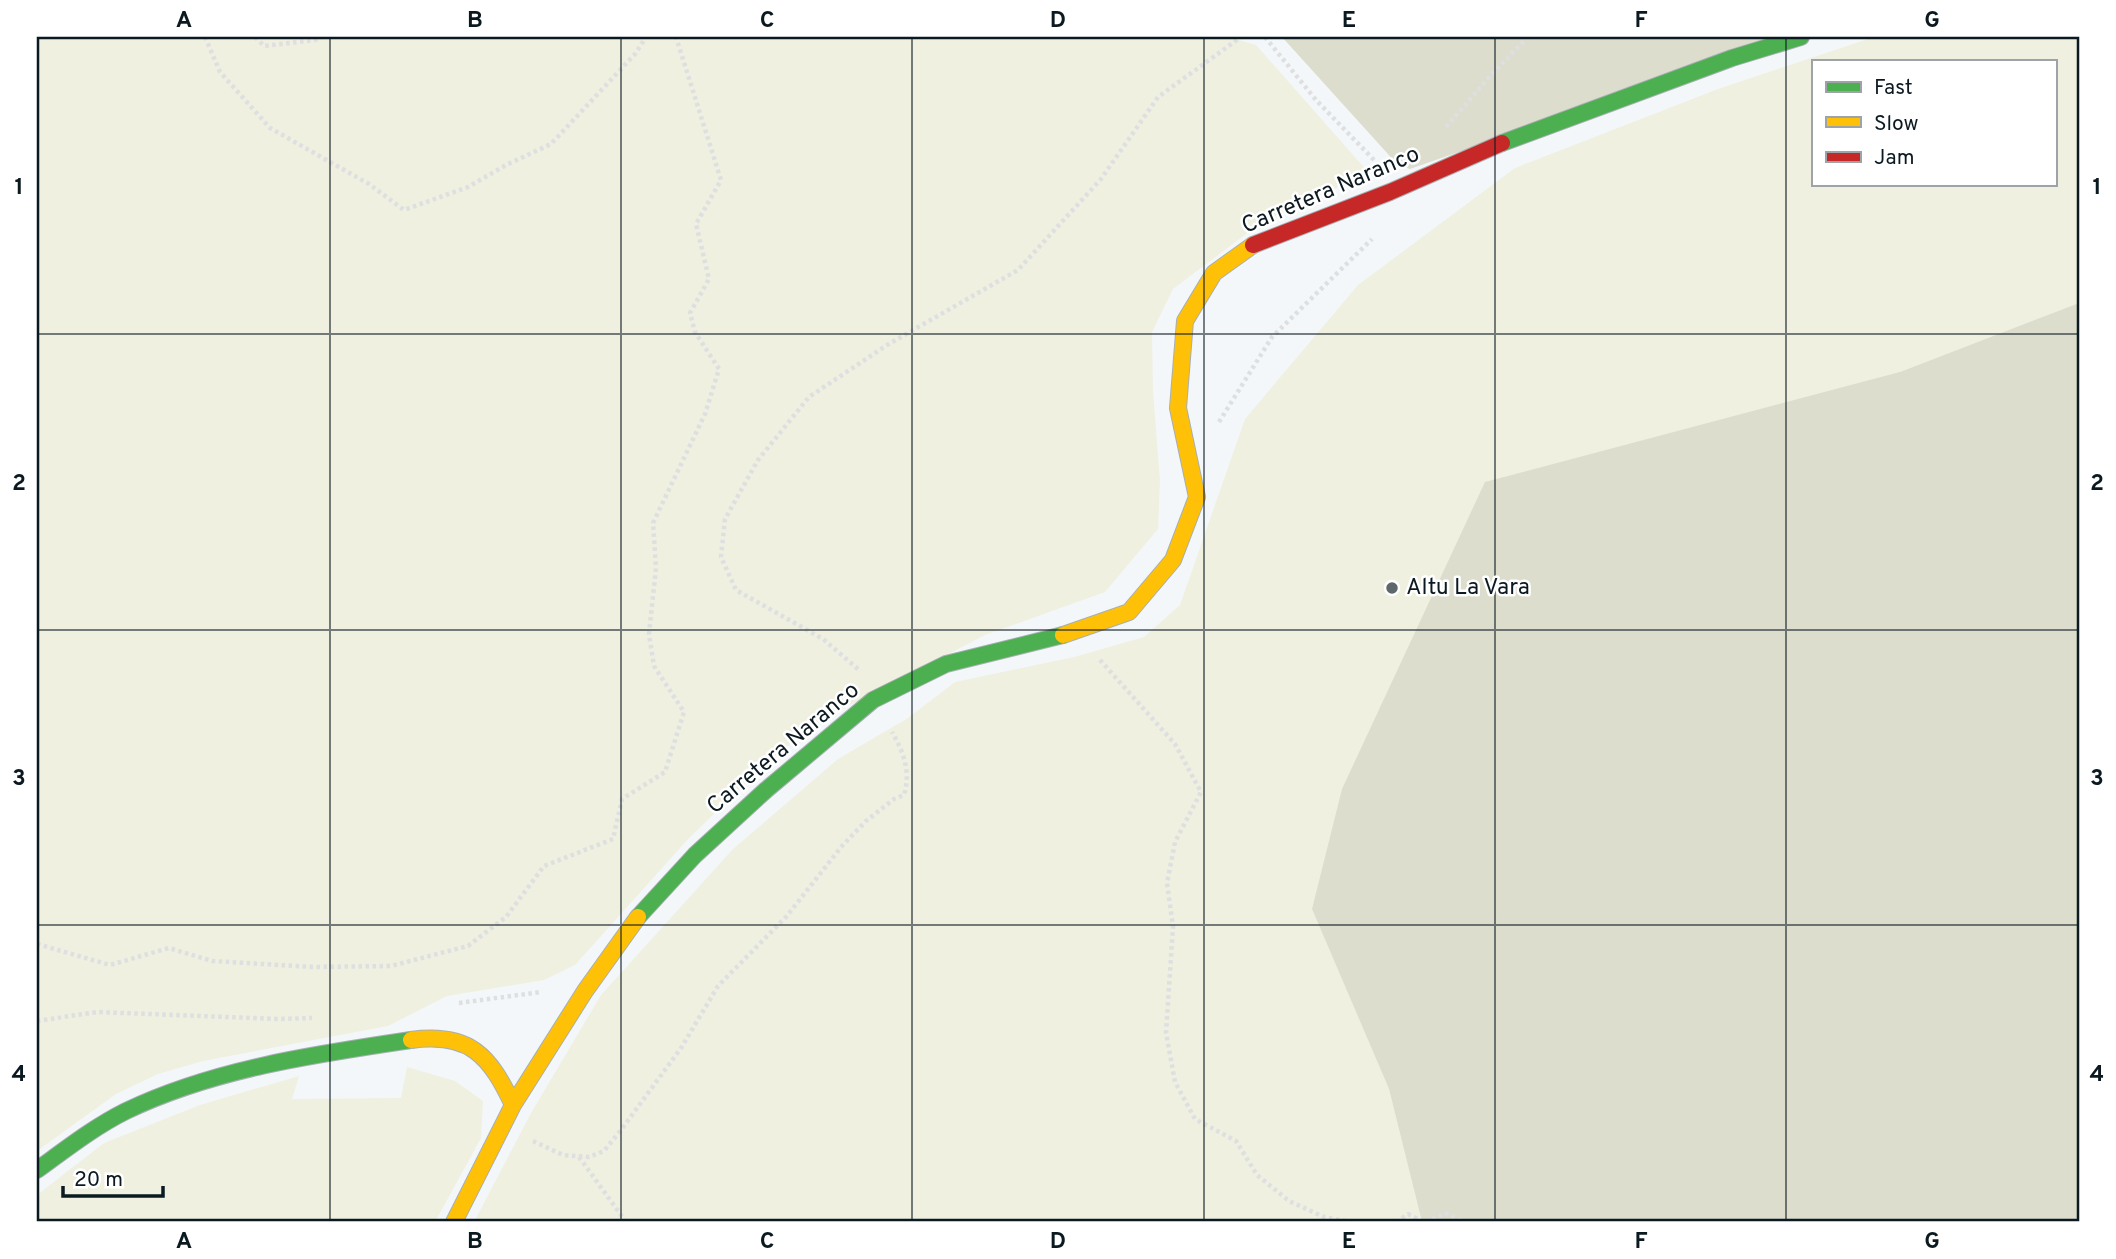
<svg xmlns="http://www.w3.org/2000/svg" width="2116" height="1259" viewBox="0 0 2116 1259" font-family="Overpass,sans-serif">
<style>
.green{fill:#eff0e0;fill-rule:evenodd}
.forest{fill:#dcddcd}
.lines{fill:none;stroke-linecap:round;stroke-linejoin:round}
.fast-casing{stroke:#a7afb3;stroke-width:18}
.slow-casing{stroke:#a7afb3;stroke-width:18}
.jam-casing{stroke:#a7afb3;stroke-width:18}
.path{stroke:#dedfe0;stroke-width:4.5;stroke-dasharray:3.5 3.5;stroke-linecap:butt}
.fast{stroke:#4caf50;stroke-width:16}
.slow{stroke:#ffc107;stroke-width:16}
.jam{stroke:#c62828;stroke-width:16}
.grid{fill:none;stroke:#0b1920;stroke-width:2;stroke-opacity:0.55}
.poi-dot{fill:#5d676c;stroke:#fff;stroke-width:2.5}
.labels{text-anchor:middle;dominant-baseline:central;stroke-width:5;stroke-linejoin:round;paint-order:stroke}
.street-label{font-size:23px;fill:#0b1920;stroke:#fff}
.poi-label{font-size:23px;fill:#0b1920;stroke:#fff;text-anchor:start}
.neatline{fill:none;stroke:#0b1920;stroke-width:2.5}
.grid-label{font-size:23px;text-anchor:middle;font-weight:bold;fill:#0b1920}
</style>
<rect width="100%" height="100%" fill="#f4f7f9"/>
<!-- green -->
<path class="green" d="M37 37H1229L1256 45 1369 173 1262 222 1173 289 1152 332 1153 392 1160 481 1158 529 1105 592 985 635 825 718 771 759 689 838 575 965 544 980 447 996 388 1026 203 1061 158 1074 116 1094 37 1151Z
M1874 37H2079V303L1900 372 1312 909 1389 1089 1422 1222H474L531 1113 601 995 733 849 838 759 908 718 955 682 1074 657 1144 637 1180 605 1245 419 1358 285 1515 168 1718 89ZM1813 61H2055V184H1813Z
M407 1067 455 1081 483 1101 481 1138 435 1222H37V1195L104 1143 200 1105 299 1076 292 1099 401 1098Z"/>
<!-- forest -->
<path class="forest" d="M1282 37H1788L1410 169 1397 164Z
M2079 303V1222H1422L1389 1089 1312 909 1342 789 1485 482 1900 372Z"/>
<g class="lines">
<defs>
<path id="fast" d="M1502 143 1732 58 1801 37
M638 917 695 855 766 790 873 700 946 664 1063 635
M37 1170C66 1149 94 1127 126 1111 213 1069 316 1054 411 1040"/>
<path id="slow" d="M1063 635 1129 612 1173 560 1197 497 1178 408 1185 321 1214 273 1253 245
M411 1040C470 1032 490 1056 513 1105
M454 1222 513 1105 585 991 638 917"/>
<path id="jam" d="M1253 245 1390 192 1502 143"/>
</defs>
<!-- fast casing -->
<use href="#fast" class="fast-casing"/>
<!-- slow casing -->
<use href="#slow" class="slow-casing"/>
<!-- jam casing -->
<use href="#jam" class="jam-casing"/>
<!-- path -->
<path class="path" d="M205 37 220 72 270 128 369 184 404 210 468 187 508 164 551 144 635 54 646 37
M255 37 264 46 315 40 322 37
M1265 37 1316 100 1375 161
M1446 127 1491 75 1528 37
M1219 422 1272 337 1372 239
M1100 660 1175 744 1201 792 1175 842 1167 883 1173 927 1166 1033 1175 1082 1195 1119 1236 1141 1257 1175 1289 1201 1324 1217 1350 1222
M858 669 823 639 736 590 721 557 725 519 758 460 809 397 887 345 1018 270 1101 179 1158 97 1241 37
M37 944 110 965 169 948 212 961 313 967 391 966 468 946 506 917 544 866 613 839 622 799 665 772 684 712 654 666 649 634 656 568 653 523 705 414 719 369 695 332 690 313 709 279 696 224 721 180 676 37
M459 1003 541 992
M37 1021 97 1012 279 1019 312 1018
M533 1141 563 1155 589 1157 604 1151 624 1126 681 1048 718 986 786 917 842 846 866 821 894 799 904 795C911 772 904 753 892 732
M579 1157 626 1222
M1396 1222 1408 1214 1424 1222
M1426 1222 1445 1213 1464 1222"/>
<!-- fast -->
<use href="#fast" class="fast"/>
<!-- slow -->
<use href="#slow" class="slow"/>
<!-- jam -->
<use href="#jam" class="jam"/>
</g>
<!-- grid -->
<path class="grid" d="M330 37V1222M621 37V1222M912 37V1222M1204 37V1222M1495 37V1222M1786 37V1222M37 334H2079M37 630H2079M37 925H2079"/>
<!-- markers -->
<circle class="poi-dot" cx="1392" cy="588" r="7"/>
<g class="labels">
<!-- street labels -->
<g class="street-label">
<text transform="translate(1331 191) rotate(-23)">Carretera Naranco</text>
<text transform="translate(784 749) rotate(-40)">Carretera Naranco</text>
</g>
<!-- poi labels -->
<g class="poi-label">
<text x="1406" y="588">Altu La Vara</text>
</g>
</g>
<!-- border -->
<rect width="2116" height="1259" fill="none" stroke="#ffffff" stroke-width="77"/>
<!-- legend -->
<rect x="1812" y="60" width="245" height="126" fill="#ffffff" stroke="#9da3a6" stroke-width="2"/>
<rect x="1826" y="82" width="35" height="10" fill="#4caf50" stroke="#9da3a6" stroke-width="2"/>
<text x="1874" y="94" font-size="21" fill="#0b1920">Fast</text>
<rect x="1826" y="117" width="35" height="10" fill="#ffc107" stroke="#9da3a6" stroke-width="2"/>
<text x="1874" y="130" font-size="21" fill="#0b1920">Slow</text>
<rect x="1826" y="152" width="35" height="10" fill="#c62828" stroke="#9da3a6" stroke-width="2"/>
<text x="1874" y="164" font-size="21" fill="#0b1920">Jam</text>
<!-- scale -->
<path d="M63 1186v10h100v-10" fill="none" stroke="#0b1920" stroke-width="3.5"/>
<text x="74" y="1186" font-size="21" fill="#0b1920" stroke="#ffffff" stroke-width="5" paint-order="stroke">20 m</text>
<rect x="38" y="38" width="2040" height="1182" class="neatline"/>
<g class="grid-label">
<text x="184" y="27">A</text>
<text x="475" y="27">B</text>
<text x="767" y="27">C</text>
<text x="1058" y="27">D</text>
<text x="1349" y="27">E</text>
<text x="1641" y="27">F</text>
<text x="1932" y="27">G</text>
<text x="19" y="194">1</text>
<text x="2097" y="194">1</text>
<text x="19" y="490">2</text>
<text x="2097" y="490">2</text>
<text x="19" y="785">3</text>
<text x="2097" y="785">3</text>
<text x="19" y="1081">4</text>
<text x="2097" y="1081">4</text>
<text x="184" y="1248">A</text>
<text x="475" y="1248">B</text>
<text x="767" y="1248">C</text>
<text x="1058" y="1248">D</text>
<text x="1349" y="1248">E</text>
<text x="1641" y="1248">F</text>
<text x="1932" y="1248">G</text>
</g>
</svg>
